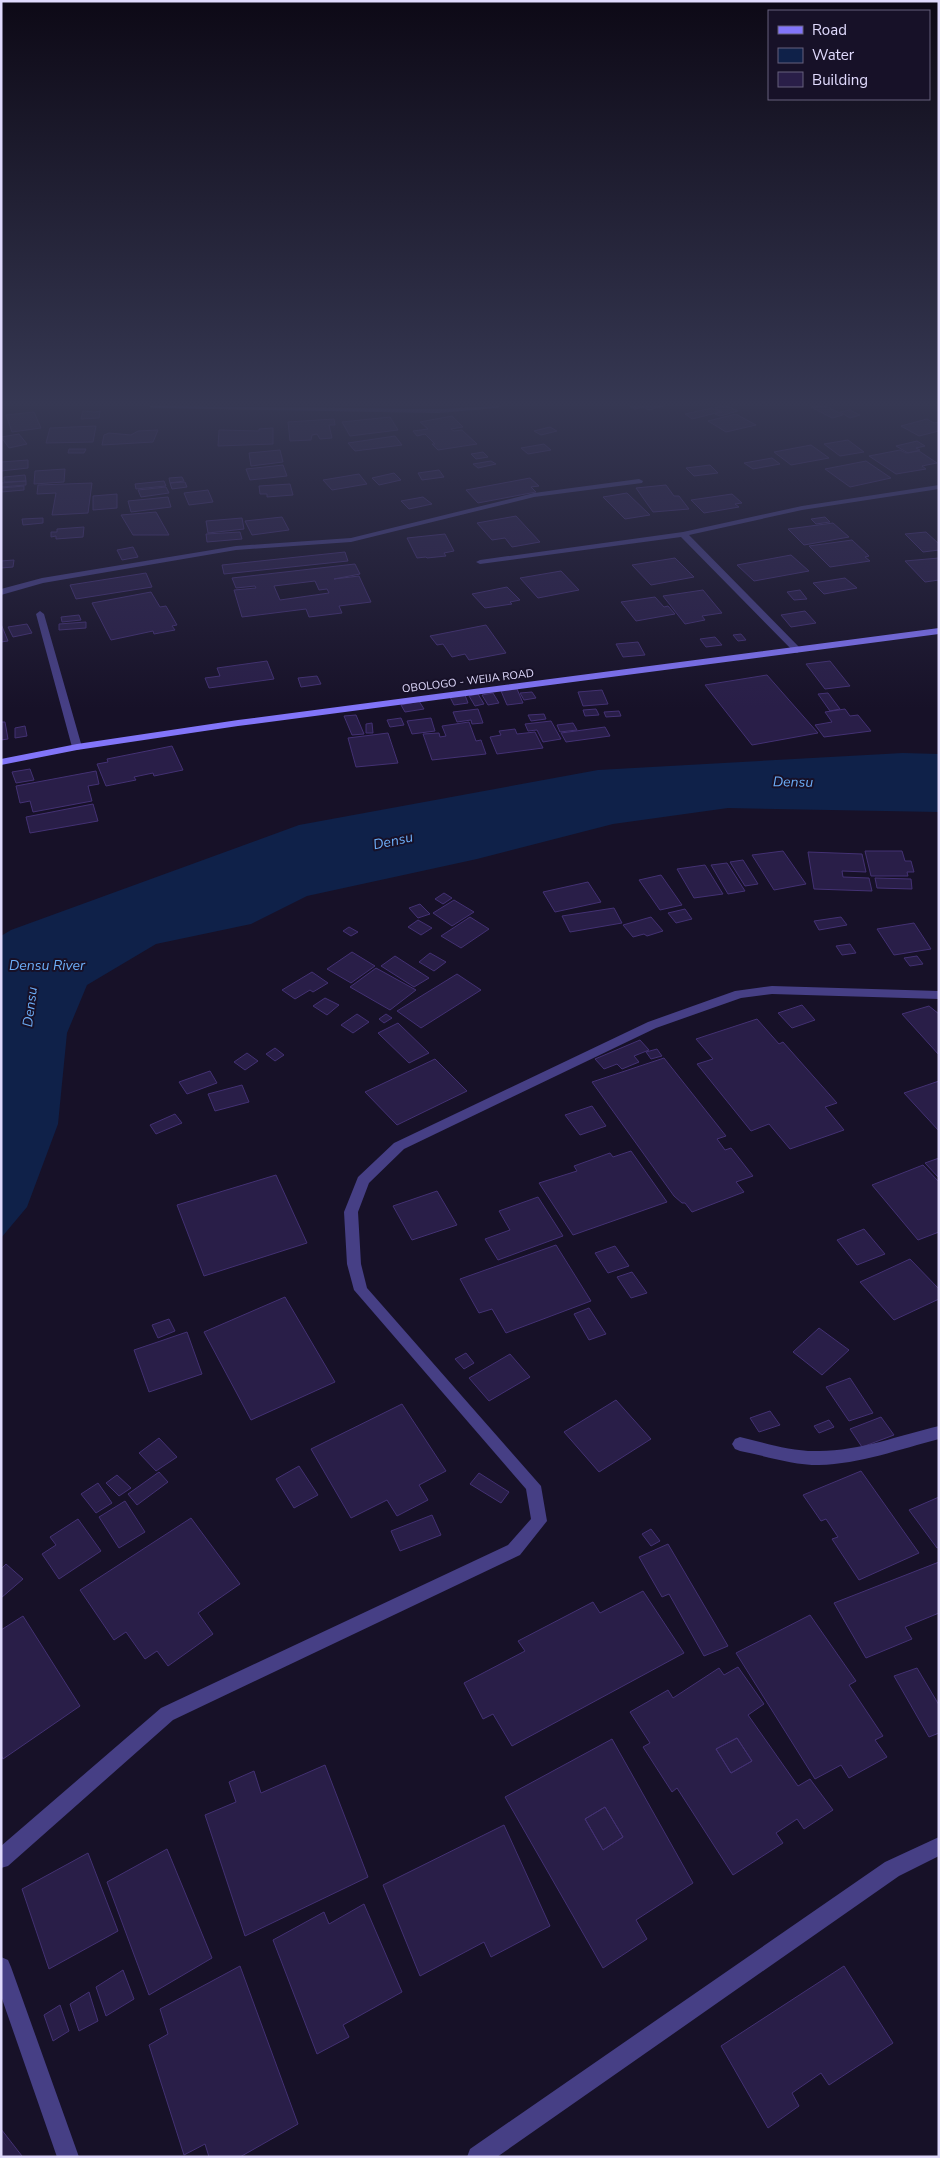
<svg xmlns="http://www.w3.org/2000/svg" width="940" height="2158" viewBox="0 0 940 2158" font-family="'Nunito Sans',sans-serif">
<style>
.water{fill:#0f2149}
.building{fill:#291e48;stroke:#433173;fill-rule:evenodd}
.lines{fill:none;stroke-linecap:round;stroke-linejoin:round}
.lane{fill:#463f85;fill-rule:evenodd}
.street{fill:#463f85;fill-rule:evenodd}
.secondary{fill:#8275f9;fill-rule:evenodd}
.labels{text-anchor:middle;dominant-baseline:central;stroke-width:4;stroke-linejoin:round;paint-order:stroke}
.far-street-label{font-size:11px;fill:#e0dafd;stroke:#171128}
.water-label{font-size:14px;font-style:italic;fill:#6daef8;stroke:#171128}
</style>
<rect width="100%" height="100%" fill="#171128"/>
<!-- water -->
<path class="water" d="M903 753 939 754V812L728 808 613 824 477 859 307 896 251 924 156 944 87 985 67 1033 58 1124 27 1207 1 1238V936L11 930 299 825 598 770Z"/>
<!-- building -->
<path class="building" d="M629 406H663L649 410 643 407 635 409Z
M722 406H727L738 411 720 416 715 414 722 412 715 408Z
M826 406 843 415 832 418 811 407Z
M712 408 720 412 692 419 685 414Z
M850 410 860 415 850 418 840 412Z
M83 411 95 412 100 411 99 418 81 419Z
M34 412 41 428 12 432 6 415Z
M736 414 756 425 726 432 708 421Z
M452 416 463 427 451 429 454 431 462 430 477 444 438 450 432 444H435L425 434 417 436 413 431 428 429 420 422Z
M390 417 398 430 350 436 342 422Z
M334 419 335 425H329L332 438 320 439 317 434 312 435 311 440 290 441 288 422Z
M927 419 934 423 939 422V431L919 436 901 426Z
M96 426 93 442 46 443 50 428Z
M550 427 557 431 541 435 534 431Z
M273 428V444L218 446 219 430 259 431V429Z
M158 430 153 442 102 445 104 435 109 433 131 435 138 431Z
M19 434 27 444 9 448 1 437Z
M395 436 402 445 355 451 348 443Z
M848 440 864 452 840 456 824 444Z
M917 441 925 446 916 448 920 450 908 453 896 446Z
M544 444 551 450 528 454 521 448Z
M811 445 829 458 791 465 774 452Z
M69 449H86L84 453H68Z
M280 450 283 462 251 466 249 453Z
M900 450 906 453 919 451 937 463 922 466 926 469 896 474 869 456Z
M483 452 488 457 476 459 471 454Z
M772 458 780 464 753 469 744 463Z
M28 460V468L1 471V462Z
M491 461 496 464 478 468 473 464Z
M866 461 891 478 850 487 825 469Z
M283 465 287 476 250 480 246 469Z
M710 465 718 473 694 476 686 468Z
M65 469 64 482 34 484 35 471Z
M439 470 444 477 422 480 418 473Z
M394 473 401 480 379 485 372 478Z
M359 474 367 484 332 490 323 480Z
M25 475 26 481 4 482V477Z
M182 477 184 481 170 483 169 478Z
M530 478 539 486 531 487 536 492 478 503 466 490Z
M26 481V485L1 487V483Z
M164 481 166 486 136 489 135 484Z
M185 482 187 487 172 489 170 483Z
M92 483 88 513 52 515 56 493 37 494 38 485Z
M290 484 293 495 267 497V494H260L259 486Z
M666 485 674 496H679L689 509 653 512 636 488Z
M24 486V490L1 492V488Z
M166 487 169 493 141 497 138 490Z
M208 490 213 502 189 505 184 493Z
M627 493 650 515 625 519 603 497Z
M117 494V508L93 510V496Z
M732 494 742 503 735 504 739 507 704 513 691 500Z
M168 497 171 507 131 512 128 501Z
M423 497 432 504 409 509 401 501Z
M156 512 169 535H133L121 515Z
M516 516 540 542 512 547 505 538 492 540 477 523Z
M282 517 289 530 252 535 245 521Z
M825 517 830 522 816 524 811 519Z
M43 518V523L23 525 22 519Z
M242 518 244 529 208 533 206 521Z
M833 523 849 537 804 545 788 529Z
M84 527 83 537 56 539V536L51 537V532H57V529Z
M240 532 242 539 207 542 206 534Z
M926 532 939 544V550L923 552 905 534Z
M445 534 454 551 444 553 446 556 427 558 426 557 417 558 407 538Z
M852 540 869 556 865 557 870 561 830 567 809 546Z
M133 547 138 557 122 560 117 550Z
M345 552 348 561 224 574 222 565Z
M791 555 809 571 754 581 737 565Z
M675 558 694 577 651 585 632 565Z
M939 558V580L925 582 905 561Z
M14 560 13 567 1 568V561Z
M355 564 360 574 334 579 359 576 371 602 339 606 342 613 309 617 306 609 242 617 234 590 256 588 255 586 236 588 232 578ZM315 581 319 590 327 589 329 593 280 600 274 586Z
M561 571 579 590 538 598 520 578Z
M146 573 152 587 76 599 70 585Z
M845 578 857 588 824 594 813 583Z
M507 587 520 600 510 602 512 604 485 608 472 594Z
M703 590 722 613 702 616 705 620 685 624 663 596Z
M800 590 807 599 794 600 787 592Z
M151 592 160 607 166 606 177 625 172 626 175 630 154 634 153 631 111 640 92 603Z
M655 597 664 607 668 606 675 614 636 621 621 602Z
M805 611 816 623 791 627 781 615Z
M79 615 81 620 62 622 61 617Z
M86 622V628L59 630V624Z
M1 624 8 641 1 642Z
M27 624 32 633 13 637 8 627Z
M486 625 506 653 469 660 465 654 452 657 443 644 437 645 430 636Z
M741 634 746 640 738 641 733 635Z
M715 637 722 645 706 647 700 639Z
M638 642 645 655 623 657 616 644Z
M267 661 274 679 209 688 205 678 220 676 217 668Z
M830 661 850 686 825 689 806 664Z
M767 675 818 733 752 745 705 685Z
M317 676 321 684 301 687 298 678Z
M517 689 523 703 507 705 501 691Z
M602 690 608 704 583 706 578 692Z
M532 692 536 698 524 700 520 693Z
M493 693 499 703 488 705 482 695Z
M828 693 840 709 830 711 818 694Z
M478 694 484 704 475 706 469 696Z
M465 695 468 703 454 705 450 697Z
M419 701 424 709 405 712 401 705Z
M478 709 483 723 472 724 471 720 457 722 453 712Z
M596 709 599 715 585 716 583 710Z
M845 709 850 716 858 715 871 731 824 737 815 725 832 722 825 712Z
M619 711 621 716 606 717 604 712Z
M544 714 546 719 531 721 528 715Z
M356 715 364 734 352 735 344 716Z
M401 718 404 725 390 727 387 720Z
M431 718 435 731 412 734 407 721Z
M551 721 561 739 543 742 537 730 528 731 525 724Z
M1 722H5L8 739 1 740Z
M469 722 476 741 481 740 486 754 432 760 423 734 439 733 440 737 446 736 442 726Z
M372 723 373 733H366V724Z
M573 723 577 730 560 732 557 725Z
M25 726 27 736 15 738V728Z
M605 727 610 736 566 742 561 733Z
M515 729 517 734 535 732 543 748 497 754 490 737 501 735 499 731Z
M388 733 398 763 356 767 348 738Z
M172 746 183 770 154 776 153 773 134 777 136 780 106 786 97 764 108 762 107 759Z
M30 769 34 780 16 783 12 772Z
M96 771 99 784 88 786 92 801 33 812 30 801 20 803 16 786Z
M93 804 98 821 30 833 26 817Z
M783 851 806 884 774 890 752 855Z
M865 851H902L905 861H911L914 872H907L908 876H871Z
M808 852 862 854 866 872 842 871 843 877 869 878 872 891 814 889Z
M743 860 758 884 745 886 730 862Z
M727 863 745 891 728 894 711 865Z
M705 865 723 894 694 898 677 869Z
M661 875 682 905 660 910 639 880Z
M875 878 911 879 912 889 877 888Z
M588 882 601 902 555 912 543 892Z
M444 893 452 898 443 904 435 899Z
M454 900 474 912 452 926 433 913Z
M420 904 430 914 418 918 409 908Z
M614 908 622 923 570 932 562 916Z
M685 909 692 919 676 923 668 913Z
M470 917 489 929 461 948 441 936Z
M651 917 663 931 647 936 644 934 633 937 623 925Z
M841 917 847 925 819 930 814 921Z
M418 920 432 928 421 935 408 927Z
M914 923 931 949 894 955 877 929Z
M349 927 358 932 351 936 343 931Z
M850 944 856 953 842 955 836 946Z
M352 952 375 966 351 983 327 969Z
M430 953 446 962 434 971 419 962Z
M395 956 429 978 414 987 381 966Z
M917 956 923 964 910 966 904 958Z
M376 968 416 990 390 1010 350 987Z
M312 972 328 983 313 992 310 990 295 999 282 990Z
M457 974 481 990 421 1028 397 1011Z
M325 998 339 1005 327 1015 313 1006Z
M802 1005 815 1020 792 1028 778 1013Z
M929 1006 939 1014V1055L902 1014Z
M357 1014 369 1022 353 1033 341 1025Z
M386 1014 392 1018 384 1023 379 1019Z
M757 1019 779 1044 783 1042 837 1103 825 1107 844 1130 790 1149 769 1124 751 1131 697 1064 713 1059 696 1039Z
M398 1023 429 1053 409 1063 378 1033Z
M640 1040 649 1050 634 1056 639 1062 622 1069 617 1064 604 1069 595 1059Z
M275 1048 284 1055 275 1061 266 1054Z
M657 1049 662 1056 651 1059 646 1052Z
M247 1053 258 1061 245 1070 234 1062Z
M664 1058 726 1136 717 1139 725 1150 731 1148 753 1176 736 1182 744 1192 692 1212 685 1203H682L674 1196 592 1082Z
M435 1059 467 1091 397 1125 365 1092Z
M210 1071 217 1083 187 1094 179 1082Z
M939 1081V1131L904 1093Z
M242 1085 249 1102 215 1111 208 1094Z
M592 1106 606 1126 580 1135 565 1115Z
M175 1114 182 1123 156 1134 150 1125Z
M631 1151 667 1202 573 1235 539 1183 577 1171 574 1166 610 1153 613 1157Z
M939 1158V1178L925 1163Z
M923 1165 939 1182V1232L918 1240 872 1185Z
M276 1175 307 1243 204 1276 177 1205Z
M437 1191 457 1225 412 1240 393 1206Z
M538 1197 563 1236 498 1260 485 1239 510 1230 499 1211Z
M864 1229 885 1254 857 1265 837 1240Z
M556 1245 591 1301 506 1333 492 1309 479 1313 460 1279Z
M615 1246 629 1266 608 1273 595 1253Z
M910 1259 939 1289V1299L894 1320 860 1282Z
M632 1272 647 1293 631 1298 617 1277Z
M285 1297 335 1382 251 1420 204 1332Z
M589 1308 606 1334 589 1340 574 1314Z
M169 1319 175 1331 158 1338 152 1325Z
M819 1328 849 1350 822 1375 793 1352Z
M187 1332 202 1374 149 1392 134 1350Z
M466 1353 474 1363 464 1369 455 1359Z
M510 1354 530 1377 489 1401 469 1378Z
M850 1378 873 1413 849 1421 826 1387Z
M616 1400 651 1439 599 1472 564 1432Z
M402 1404 446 1471 419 1485 428 1500 397 1516 387 1500 351 1518 311 1449Z
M770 1411 780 1425 759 1432 750 1418Z
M881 1417 894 1435 862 1447 850 1429Z
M829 1420 834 1427 819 1433 814 1426Z
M159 1438 177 1457 156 1471 139 1453Z
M299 1466 318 1495 294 1508 276 1479Z
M861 1471 919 1553 859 1580 832 1539 838 1537 826 1519 821 1521 803 1495Z
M159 1472 168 1482 137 1505 128 1494Z
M479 1473 509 1492 501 1503 470 1484Z
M117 1475 131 1488 119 1496 106 1483Z
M98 1483 112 1503 96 1513 81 1494Z
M939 1497V1547L937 1548 909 1510Z
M125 1501 145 1532 119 1548 99 1517Z
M432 1515 441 1535 400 1551 391 1531Z
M191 1518 240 1584 198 1613 213 1634 168 1666 157 1651 145 1659 126 1632 114 1640 80 1590Z
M78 1519 101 1551 59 1579 42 1554 56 1545 50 1537Z
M651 1529 660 1541 651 1546 642 1534Z
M668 1544 728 1646 704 1656 669 1594 662 1597 639 1557Z
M939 1562V1613L905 1627 912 1639 866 1658 834 1603Z
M6 1564 23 1579 1 1598V1569Z
M643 1591 684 1653 512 1746 493 1714 483 1719 464 1683 525 1651 518 1641 593 1602 600 1613Z
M810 1615 856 1681 849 1685 883 1736 875 1740 887 1757 849 1778 841 1765 815 1779 736 1653Z
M23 1616 80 1706 3 1759 1 1755V1630Z
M738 1667 764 1704 748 1715 798 1786 810 1779 833 1810 804 1829 797 1819 776 1833 783 1843 733 1875 677 1788 672 1792 643 1747 650 1743 630 1712 668 1690 673 1698 719 1668 724 1675ZM737 1738 752 1761 731 1773 716 1749Z
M917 1668 939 1705V1733L929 1737 894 1676Z
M737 1738 752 1761 731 1773 716 1749Z
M612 1739 693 1883 636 1920 647 1939 603 1968 505 1797ZM605 1807 623 1837 603 1850 585 1819Z
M325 1765 368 1877 245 1936 205 1815 236 1802 229 1782 254 1771 261 1793Z
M605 1807 623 1837 603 1850 585 1819Z
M504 1825 550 1926 491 1957 484 1942 420 1976 383 1885Z
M167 1849 212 1958 149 1995 107 1882Z
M88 1853 118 1931 49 1969 22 1889Z
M364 1904 402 1992 343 2025 349 2037 317 2054 273 1940 324 1912 329 1924Z
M240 1966 298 2124 240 2157H209L205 2144 184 2155 149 2045 168 2034 160 2009Z
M844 1966 893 2043 829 2085 821 2073 792 2093 799 2106 768 2128 721 2046Z
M123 1970 134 1999 106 2016 96 1987Z
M89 1992 98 2021 79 2031 70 2004Z
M60 2005 69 2031 53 2041 44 2015Z
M1 2129 22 2156V2157H1Z"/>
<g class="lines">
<!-- lane -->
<path class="lane" d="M939 1426V1439C900 1449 860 1464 819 1465 792 1465 766 1456 740 1451L735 1449 732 1444 735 1439 740 1437C766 1443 792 1452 819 1451 860 1451 900 1435 939 1426Z"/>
<!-- street -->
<path class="street" d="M149 406 438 409 501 406 497 408 438 413 153 408Z
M639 479 643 481 642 483 534 497 351 542 236 550 43 583 1 595V589L42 578 236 546 351 538 534 493Z
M939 485V489L802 510 689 535 800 648 802 650 797 653 794 652 681 537 480 564 476 562 480 560 683 532 802 506Z
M40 611 44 614 82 747 80 749 77 750 72 747 36 614Z
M772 986 939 991V999L772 994 741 998 656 1028 404 1149 369 1183 358 1212 361 1264 367 1288 541 1486 547 1521 520 1555 173 1720 8 1866 1 1868V1846L161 1708 508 1545 531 1519 526 1489 354 1290 347 1264 344 1212 358 1177 394 1143 648 1022 735 991Z
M939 1837V1856L899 1876 497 2157H467L470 2149 885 1862Z
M1 1957 8 1960 11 1967 79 2157H57L1 1996Z"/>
<!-- secondary -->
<path class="secondary" d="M939 628V634L238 726 77 750 1 765V759L77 744 238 720Z"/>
</g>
<!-- sky -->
<linearGradient id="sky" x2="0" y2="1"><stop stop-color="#0d0916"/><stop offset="0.57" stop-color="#363853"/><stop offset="1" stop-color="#363853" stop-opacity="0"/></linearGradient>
<rect width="940" height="708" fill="url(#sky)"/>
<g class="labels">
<!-- far-street labels -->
<g class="far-street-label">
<text transform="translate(468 681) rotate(-7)">OBOLOGO - WEIJA ROAD</text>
</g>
<!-- water labels -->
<g class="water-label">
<text transform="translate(793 782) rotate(1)">Densu</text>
<text transform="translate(393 841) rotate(-12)">Densu</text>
<text x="47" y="965">Densu River</text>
<text transform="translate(30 1007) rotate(-83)">Densu</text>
</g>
</g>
<!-- border -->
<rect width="940" height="2158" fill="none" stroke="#e0dafd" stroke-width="5"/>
<!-- legend -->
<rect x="768" y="10" width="162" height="90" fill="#171128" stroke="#67617d"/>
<rect x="778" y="26" width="25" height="8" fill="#8275f9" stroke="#67617d"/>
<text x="812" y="35" font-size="15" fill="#e0dafd">Road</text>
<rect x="778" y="48" width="25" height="15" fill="#0f2149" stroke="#67617d"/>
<text x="812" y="60" font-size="15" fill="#e0dafd">Water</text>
<rect x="778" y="72" width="25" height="15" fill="#291e48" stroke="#67617d"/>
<text x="812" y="85" font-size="15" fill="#e0dafd">Building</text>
</svg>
